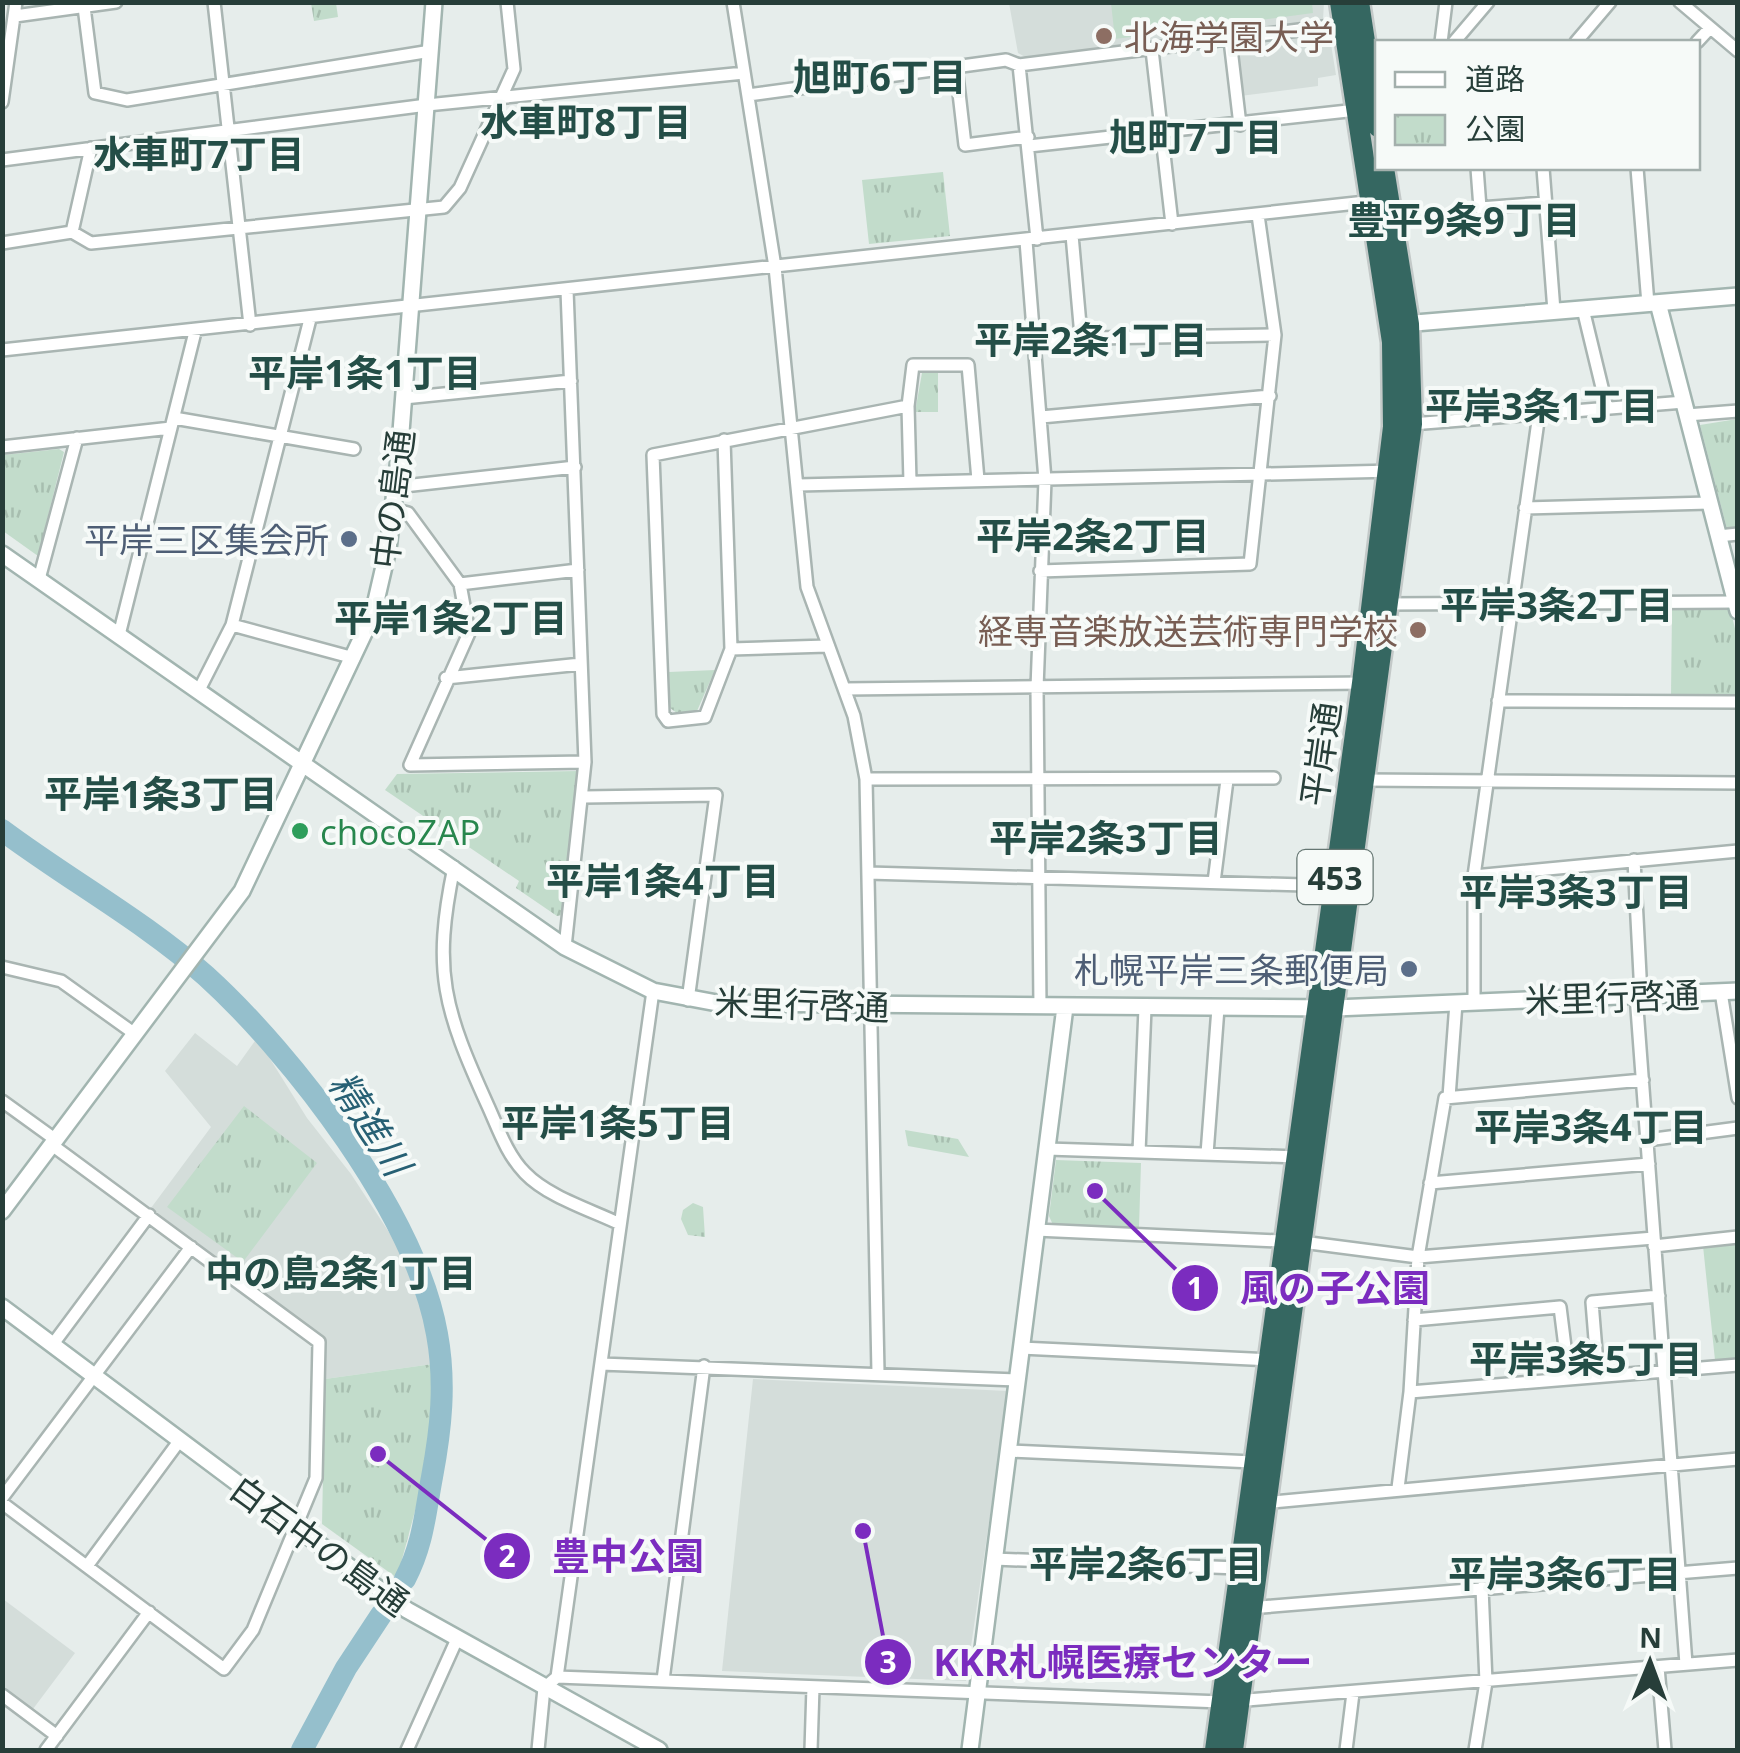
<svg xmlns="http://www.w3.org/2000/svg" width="1740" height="1753" viewBox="0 0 1740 1753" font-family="'Open Sans','Noto Sans JP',sans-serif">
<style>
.built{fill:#d4ddda}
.park{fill:url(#park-tufts)}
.garden{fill:#c2dccb}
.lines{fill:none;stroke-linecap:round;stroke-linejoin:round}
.river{stroke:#95bfcc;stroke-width:22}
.street-casing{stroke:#a9b5b2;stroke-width:16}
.secondary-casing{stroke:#a2b5b0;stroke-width:20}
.highway-casing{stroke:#c3c9c8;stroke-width:25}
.street{stroke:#fff;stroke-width:11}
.secondary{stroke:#fff;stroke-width:15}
.highway{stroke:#356761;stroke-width:20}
.education-dot{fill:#8d6e63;stroke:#f6faf8;stroke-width:4}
.service-dot{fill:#5c6f8a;stroke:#f6faf8;stroke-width:4}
.leisure-dot{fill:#2e9e5b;stroke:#f6faf8;stroke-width:4}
.labels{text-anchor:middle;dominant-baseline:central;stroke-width:8;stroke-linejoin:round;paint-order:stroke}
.shield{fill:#f6faf8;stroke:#657672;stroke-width:2.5}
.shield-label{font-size:32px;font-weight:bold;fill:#273e39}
.education-label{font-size:35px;fill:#785e54;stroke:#f6faf8;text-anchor:start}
.street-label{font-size:35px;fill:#273e39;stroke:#f6faf8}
.service-label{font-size:35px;fill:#4e5e75;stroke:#f6faf8;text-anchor:end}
.leisure-label{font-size:35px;fill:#27864d;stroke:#f6faf8;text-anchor:start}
.neighbourhood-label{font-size:38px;font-weight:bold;fill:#244e47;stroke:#f6faf8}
.water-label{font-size:38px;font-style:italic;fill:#276074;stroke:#f6faf8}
.leader{fill:none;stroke:#7b2cbf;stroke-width:4}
.callout-dot{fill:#7b2cbf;stroke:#f6faf8;stroke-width:4}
.mark-label{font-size:30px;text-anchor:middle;font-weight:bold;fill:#fff}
.callout-label{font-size:38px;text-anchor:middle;font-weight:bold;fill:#7b2cbf;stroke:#f6faf8;stroke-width:8;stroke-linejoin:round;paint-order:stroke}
</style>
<defs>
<pattern id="park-tufts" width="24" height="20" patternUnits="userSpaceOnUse" patternTransform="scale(2.5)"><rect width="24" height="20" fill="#c2dccb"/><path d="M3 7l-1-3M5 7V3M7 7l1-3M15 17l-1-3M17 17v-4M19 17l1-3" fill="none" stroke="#a7beaf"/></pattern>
</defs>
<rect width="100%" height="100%" fill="#e6edeb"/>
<!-- built -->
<path class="built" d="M1324 2 1323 20 1027 58 1018 53 1009 3Z
M1329 32 1336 75 1318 78V86L1240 96 1235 44Z
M195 1033 237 1066 257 1038 307 1118 351 1174 396 1243 425 1307 433 1364 325 1379 326 1341 151 1208 211 1127 165 1071Z
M753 1379 1008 1391 966 1681 722 1671Z
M3 1599 75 1653 33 1709 3 1686Z"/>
<!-- park -->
<path class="park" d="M311 3H336L338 17 314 21Z
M943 172 950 236 869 244 862 180Z
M922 373H938V412H915Z
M1737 419V528L1727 529 1700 425Z
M59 449 64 452 38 556 3 531V455Z
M1724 608 1731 612 1737 637V695H1671L1672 610Z
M715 670 697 711 677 713 670 708 669 672Z
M578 771 562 915 557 916 516 888 519 881 385 790 397 774Z
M244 1106 317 1163 243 1262 167 1207Z
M905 1130 958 1139 969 1157 908 1146Z
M1056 1160 1141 1163 1139 1228 1053 1225 1049 1216Z
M693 1203 703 1207 705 1237 688 1235 681 1219 683 1210Z
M1737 1243V1359L1715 1360 1703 1246Z
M433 1364 437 1429 397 1578 322 1524 325 1379Z"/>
<!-- garden -->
<path class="garden" d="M1111 3H1312L1313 13 1115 39Z"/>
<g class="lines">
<!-- river -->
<path class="river" d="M2 830C69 880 144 921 206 976 294 1056 416 1215 437 1334 446 1383 441 1429 432 1477 425 1514 423 1545 405 1579
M302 1750 346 1668 381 1615"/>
<defs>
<path id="street" d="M214 2 250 325
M733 2 775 267 807 587 854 716 866 779 878 1373
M1680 2 1738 51
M84 7 95 93 127 100 431 51
M15 16 116 2
M1230 40 1240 125
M1441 42 1446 2
M1454 42 1488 2
M1576 42 1610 2
M1697 42 1710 28
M1152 50 1172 224
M1019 65 1037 239
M956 67 965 145 1028 137
M748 95 1006 60 1019 65 1347 24
M2 102 16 2
M1029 146 1357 110
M2 160 427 105 744 73
M1477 168 1480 208 1545 203
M1543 168 1554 311
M1637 168 1648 304
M72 232 91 148
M1072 235 1081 336
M1026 241 1045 480 1037 688 1040 1007
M2 243 72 232 91 243 444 207 460 188 514 69 507 2
M1583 309 1607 408
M1035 339 1275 335
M2 350 1375 201
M404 398 571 381
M1687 415 1738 411
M1041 417 1270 396
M174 418 354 449
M1412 424 1684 402
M724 440 731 649
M2 447 171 428
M910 482 908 406 913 365H968L978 480
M798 485 1393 471
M395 487 575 467
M1525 508 1709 503
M393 509 408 513 460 584 469 633 410 765 585 762
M1718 536 1738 534
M1040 571 1250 564 1275 335 1258 215
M39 579 77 438
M460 584 578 570
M1386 604 1735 602
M232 625 354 658
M119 635 195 332
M827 646 731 649 705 717 668 721 663 714 653 455 908 406
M446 678 581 664
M845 689 1365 683
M199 690 232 625 310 319
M1498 701 1738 702
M866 779 1274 778
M1363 780 1738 783
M584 797 716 795 688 1000
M1634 860 1641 995
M454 867C432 972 444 1009 488 1106 498 1128 507 1155 525 1173 548 1197 591 1210 620 1224
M868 873 1339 886
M1474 876 1738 851
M1214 882 1227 780
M565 947 585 762 567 290
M2 967 61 981 135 1034
M1721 992 1738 1098
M1636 995 1686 1664
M1474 1002V876L1539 414
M1449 1097 1456 1003
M2 1101 56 1140
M1647 1140 1738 1128
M1047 1149 1298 1157
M1139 1152 1145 1008
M1207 1154 1218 1008
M1430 1183 1649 1164
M1036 1230 1302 1242 1418 1257 1654 1238
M1654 1246 1738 1237
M1414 1320 1560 1307 1569 1379
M53 1344 149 1215
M1021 1348 1272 1360
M601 1364 1017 1380
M1598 1376 1592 1302 1659 1296
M1410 1392 1738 1365
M1008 1451 1253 1462
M1398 1488 1410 1392 1418 1257 1445 1098 1643 1080
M2 1498 191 1247
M2 1503 224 1669 253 1630 316 1478 319 1342 52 1145
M1262 1503 1738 1459
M994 1559 1239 1568
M87 1566 180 1440
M1249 1608 1738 1568
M1658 1667 1665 1750
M557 1677 1222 1702 1738 1660
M663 1680 704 1366
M2 1695 57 1736
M46 1750 149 1612
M407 1750 457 1639
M538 1750 544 1688 557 1677 653 991
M811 1750 813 1687
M1346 1750 1353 1693
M1475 1750 1486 1682 1482 1588"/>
<path id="secondary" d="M1658 303 1738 611
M1403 324 1738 296
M2 554 565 947 653 991 717 1003 1335 1008 1738 991
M2 1211 242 891 373 614 388 549 399 458 434 2
M2 1307 407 1610 659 1750
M970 1750 1065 1007"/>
<path id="highway" d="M1359 2 1378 127
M1215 1750 1362 683 1393 427 1392 342 1340 2
M1233 1750 1412 424 1409 324 1384 168"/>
</defs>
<!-- street casing -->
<use href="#street" class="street-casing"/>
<!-- secondary casing -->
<use href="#secondary" class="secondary-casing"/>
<!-- highway casing -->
<use href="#highway" class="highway-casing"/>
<!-- street -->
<use href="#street" class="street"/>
<!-- secondary -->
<use href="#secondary" class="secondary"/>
<!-- highway -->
<use href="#highway" class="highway"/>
</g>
<!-- markers -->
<g class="education-dot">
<circle cx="1104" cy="36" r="10"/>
<circle cx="1418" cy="630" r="10"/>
</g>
<g class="service-dot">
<circle cx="349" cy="539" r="10"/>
<circle cx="1409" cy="969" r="10"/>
</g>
<circle class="leisure-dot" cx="300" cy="831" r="10"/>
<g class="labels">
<!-- shield labels -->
<rect class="shield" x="1297.5" y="850" width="75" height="54" rx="8"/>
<g class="shield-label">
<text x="1335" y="877">453</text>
</g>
<!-- education labels -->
<g class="education-label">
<text x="1124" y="36">北海学園大学</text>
<text x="1398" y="630" text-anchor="end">経専音楽放送芸術専門学校</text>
</g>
<!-- street labels -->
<g class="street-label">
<text transform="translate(392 499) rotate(-83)">中の島通</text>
<text transform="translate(1320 754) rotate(-82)">平岸通</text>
<text transform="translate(1612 997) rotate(-2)">米里行啓通</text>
<text transform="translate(802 1004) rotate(2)">米里行啓通</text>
<text transform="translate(320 1545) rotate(36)">白石中の島通</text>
</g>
<!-- service labels -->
<g class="service-label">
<text x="329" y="539">平岸三区集会所</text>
<text x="1389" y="969">札幌平岸三条郵便局</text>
</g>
<!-- leisure labels -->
<g class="leisure-label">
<text x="320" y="831">chocoZAP</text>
</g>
<!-- neighbourhood labels -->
<g class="neighbourhood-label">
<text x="880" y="76">旭町6丁目</text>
<text x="586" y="121">水車町8丁目</text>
<text x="1196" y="136">旭町7丁目</text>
<text x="199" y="153">水車町7丁目</text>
<text x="1464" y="219">豊平9条9丁目</text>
<text x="1091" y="339">平岸2条1丁目</text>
<text x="365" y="372">平岸1条1丁目</text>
<text x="1542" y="405">平岸3条1丁目</text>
<text x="1093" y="535">平岸2条2丁目</text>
<text x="1557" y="604">平岸3条2丁目</text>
<text x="451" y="617">平岸1条2丁目</text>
<text x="161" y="793">平岸1条3丁目</text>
<text x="1106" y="837">平岸2条3丁目</text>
<text x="663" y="880">平岸1条4丁目</text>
<text x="1576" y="891">平岸3条3丁目</text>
<text x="618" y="1122">平岸1条5丁目</text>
<text x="1591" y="1126">平岸3条4丁目</text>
<text x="341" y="1272">中の島2条1丁目</text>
<text x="1586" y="1358">平岸3条5丁目</text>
<text x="1146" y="1563">平岸2条6丁目</text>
<text x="1565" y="1573">平岸3条6丁目</text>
</g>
<!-- water labels -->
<g class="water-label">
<text transform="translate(371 1123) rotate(57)">精進川</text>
</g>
</g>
<!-- callouts -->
<path class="leader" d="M1095 1191L1195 1288M378 1454L507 1556M863 1531L888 1662"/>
<g class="callout-dot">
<circle cx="1095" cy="1191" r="10"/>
<circle cx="378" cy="1454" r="10"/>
<circle cx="863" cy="1531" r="10"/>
<circle cx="1195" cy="1288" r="25"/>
<circle cx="507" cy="1556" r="25"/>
<circle cx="888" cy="1662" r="25"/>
</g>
<g class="mark-label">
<text x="1195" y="1299">1</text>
<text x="507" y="1567">2</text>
<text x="888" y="1673">3</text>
</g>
<g class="callout-label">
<text x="1335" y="1302">風の子公園</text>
<text x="628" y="1570">豊中公園</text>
<text x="1123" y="1676">KKR札幌医療センター</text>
</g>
<!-- border -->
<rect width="1740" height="1753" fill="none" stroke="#273e39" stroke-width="10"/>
<!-- legend -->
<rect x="1375" y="40" width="325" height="130" fill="#f6faf8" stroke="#a3afac" stroke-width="2.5"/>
<rect x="1395" y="72" width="50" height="15" fill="#ffffff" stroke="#a3afac" stroke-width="2.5"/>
<text x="1465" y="90" font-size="30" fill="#273e39">道路</text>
<rect x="1395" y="115" width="50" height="30" fill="url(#park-tufts)" stroke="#a3afac" stroke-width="2.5"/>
<text x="1465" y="140" font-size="30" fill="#273e39">公園</text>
<!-- north arrow -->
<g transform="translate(1650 1663) rotate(1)" stroke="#f6faf8" stroke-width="8" paint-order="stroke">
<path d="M0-8L18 38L0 25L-18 38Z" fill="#273e39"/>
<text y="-15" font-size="28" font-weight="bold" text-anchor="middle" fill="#273e39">N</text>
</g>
</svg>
